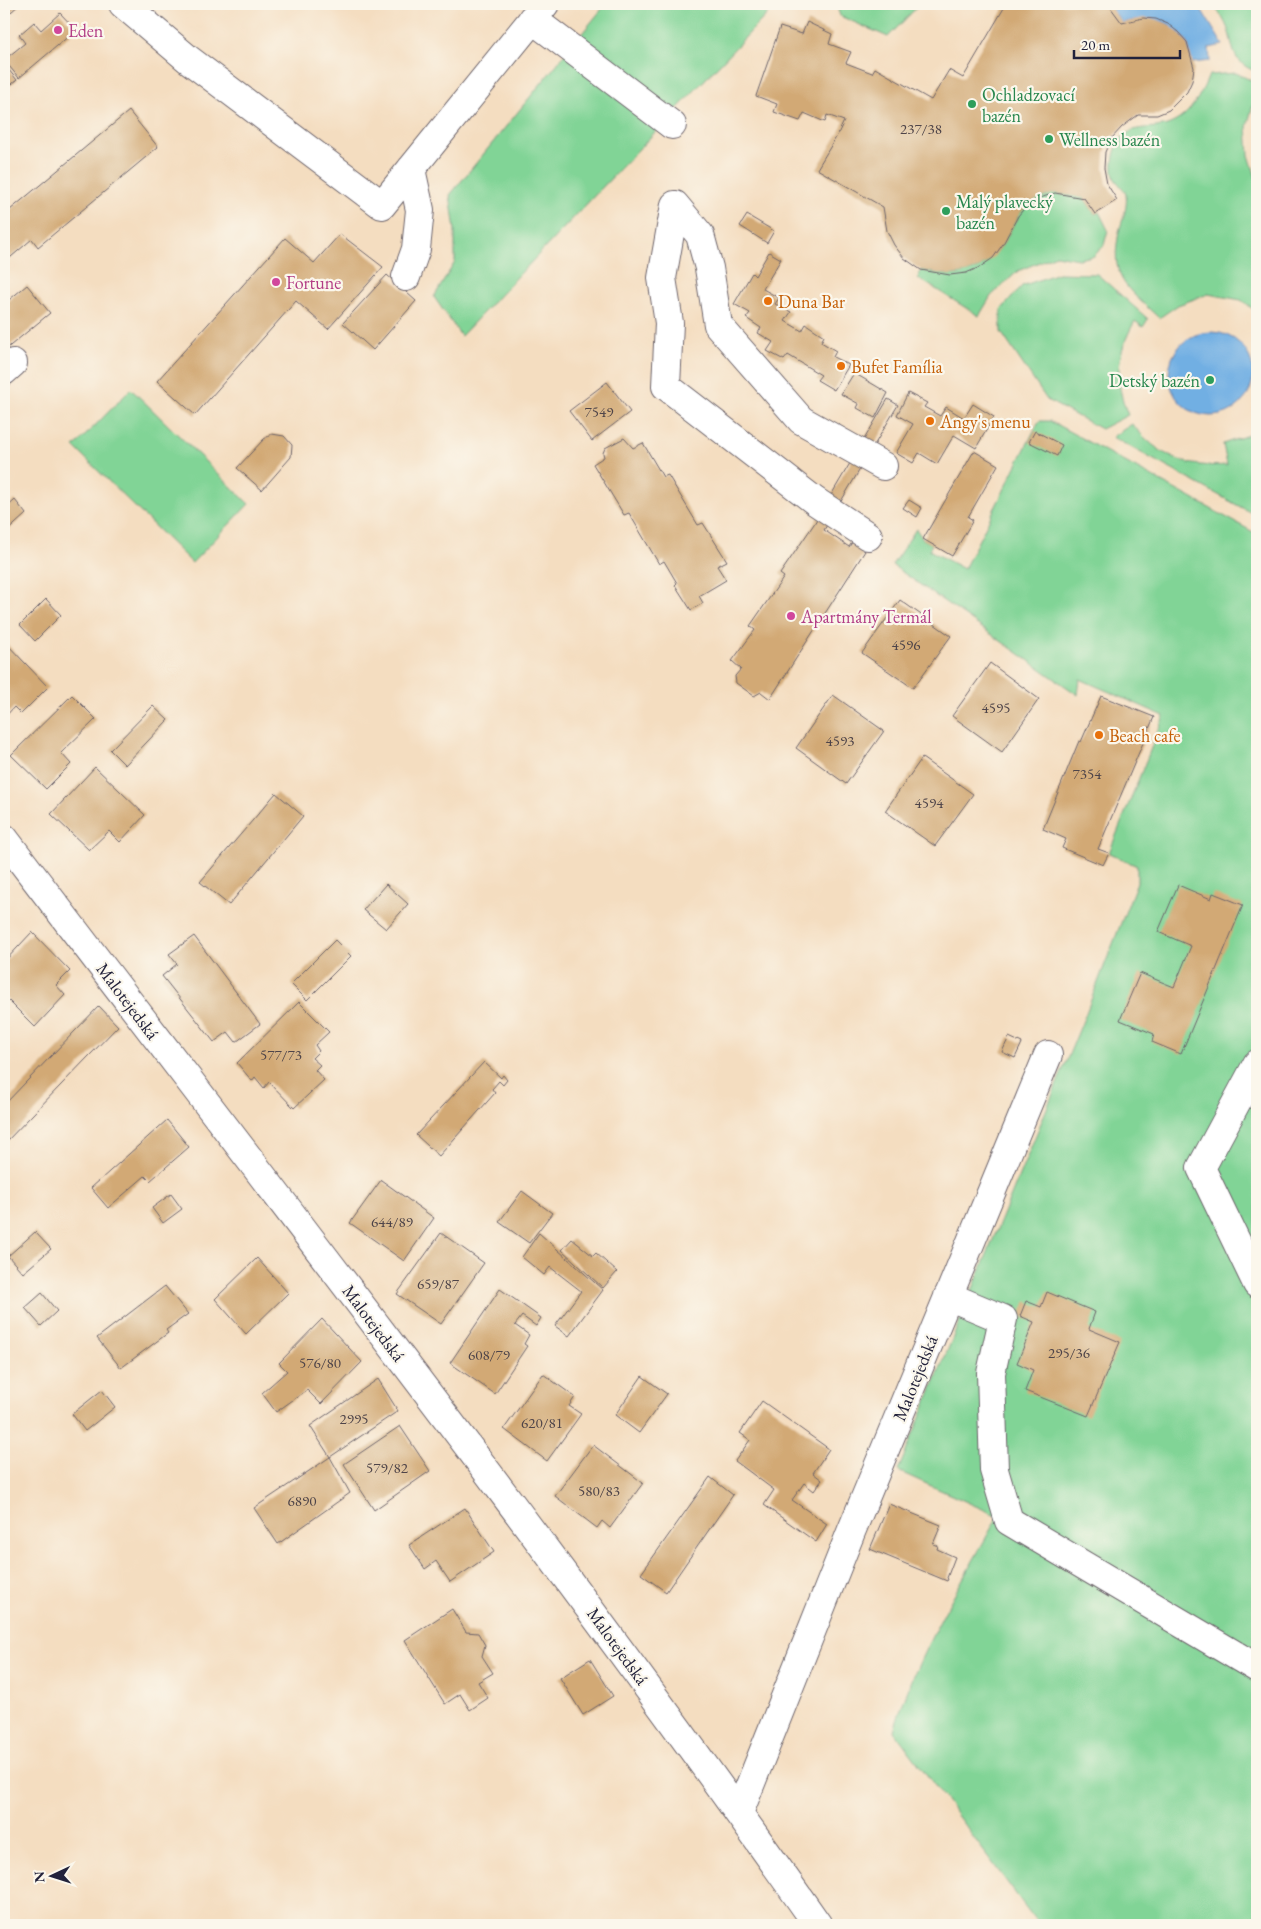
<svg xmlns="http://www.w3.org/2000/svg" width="1261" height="1929" viewBox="0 0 1261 1929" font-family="'EB Garamond',serif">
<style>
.green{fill:#81d496;stroke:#527b68}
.water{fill:#71afe3;stroke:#4a688f}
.building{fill:#d2a974}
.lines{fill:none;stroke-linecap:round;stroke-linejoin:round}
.minor-casing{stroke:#6c636a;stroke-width:30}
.minor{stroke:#fff;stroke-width:28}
.hotel-dot{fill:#d1479c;stroke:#fbf7ec;stroke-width:2}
.leisure-dot{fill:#2e9e5b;stroke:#fbf7ec;stroke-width:2}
.food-dot{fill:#e8710a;stroke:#fbf7ec;stroke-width:2}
.labels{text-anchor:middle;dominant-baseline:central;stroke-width:4.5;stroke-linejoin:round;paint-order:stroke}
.number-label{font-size:15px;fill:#4e4449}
.hotel-label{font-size:18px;fill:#b23c85;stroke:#fbf7ec;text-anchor:start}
.leisure-label{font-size:18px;fill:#27864d;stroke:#fbf7ec;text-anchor:start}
.food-label{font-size:18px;fill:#c56008;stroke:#fbf7ec;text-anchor:start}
.street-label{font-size:18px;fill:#22223b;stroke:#fbf7ec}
</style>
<rect width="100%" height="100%" fill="#fbf7ec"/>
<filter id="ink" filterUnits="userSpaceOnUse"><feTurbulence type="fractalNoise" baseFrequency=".02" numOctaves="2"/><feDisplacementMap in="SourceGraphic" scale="10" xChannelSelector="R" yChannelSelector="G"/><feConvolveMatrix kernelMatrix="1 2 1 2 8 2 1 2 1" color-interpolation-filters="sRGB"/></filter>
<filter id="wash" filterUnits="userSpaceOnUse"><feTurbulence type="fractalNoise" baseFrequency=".0096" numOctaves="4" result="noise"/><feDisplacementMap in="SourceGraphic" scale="20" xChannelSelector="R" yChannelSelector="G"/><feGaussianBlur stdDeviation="1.12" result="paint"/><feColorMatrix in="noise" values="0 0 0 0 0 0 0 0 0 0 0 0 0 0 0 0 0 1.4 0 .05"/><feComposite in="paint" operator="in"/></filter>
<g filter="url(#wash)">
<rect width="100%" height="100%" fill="#f4ddc0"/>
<!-- green -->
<path class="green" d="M606 4H772L775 6 461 336 434 297 455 262V230L450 195Z
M836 4H920L888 37 840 16Z
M1211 4H1257V72C1225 60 1237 42 1223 19 1220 13 1215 8 1211 4Z
M1236 73 1257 83V89L1247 127 1249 155 1257 181V312L1241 300 1208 294 1178 305 1159 318C1126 287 1108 278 1120 228 1123 219 1128 205 1126 195 1125 189 1118 184 1115 179 1110 169 1114 148 1121 139 1133 124 1151 130 1167 125 1189 118 1201 95 1209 75Z
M1055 193 1084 198 1095 214 1099 212 1108 230 1104 245 1094 256 1078 259 1056 255 1018 271 991 296 979 316 918 278 921 270C931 272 942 275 952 275 982 273 997 256 1010 231 1015 222 1019 213 1027 206 1035 199 1045 196 1055 193Z
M1058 273 1097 274 1148 319 1143 327 1135 321C1116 354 1114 381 1128 415L1101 429 1047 400 1001 332V310L1022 286Z
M131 389 249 504 192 563 74 447Z
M1039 421H1050L1257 534V1925H1039L894 1731C916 1654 960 1586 998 1516L898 1471 1084 1018 1137 882V866L1109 853 1164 716 1080 679 1078 695 892 565 916 529 923 539 932 544 929 550 964 569Z
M1132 424C1159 456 1185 469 1227 465L1223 444 1251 434 1257 428V516L1112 437Z"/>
<!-- water -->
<path class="water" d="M1108 4H1194L1201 9 1223 45 1209 48 1210 61 1192 63 1187 42 1179 32 1169 44 1161 36 1170 25C1153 16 1139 19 1122 23Z
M1169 374a42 42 0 1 1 84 0a42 42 0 1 1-84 0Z"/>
<g id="blocks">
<!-- building -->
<path class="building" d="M4 4H20L11 12H8L4 9Z
M996 4H1108L1122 23 1143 18 1156 19 1168 24 1178 32 1187 42 1194 68 1192 81 1187 92 1169 110 1157 115H1138L1122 127 1111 139 1105 152 1104 168 1107 184 1117 200 1095 214 1084 198 1055 193 1040 198 1027 205 1018 216 1003 244 993 258 980 267 966 273 950 275 921 270 904 258 894 245 887 231 883 207 817 169 838 134 844 121 827 115 825 122 804 113 800 121 774 112 777 104 756 96 780 27 802 34 807 22 832 34 829 44 851 52 846 63 872 73 875 68 931 100 949 70 963 78 1004 8Z
M60 13 76 30 19 78 4 60 25 43 19 35 34 22 41 30Z
M4 64 17 80 4 90Z
M129 111 158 147 38 247 32 239 4 263V215Z
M747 215 774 231 767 243 740 226Z
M340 234 383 267 328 329 296 301 195 415 157 381 285 238 314 263Z
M769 252 781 259 763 289 779 298 775 304 791 312 785 321 802 331 806 324 824 336 821 342 836 351 833 357 849 365 834 390 817 380 821 375 788 355 784 360 767 351 773 342 758 333 761 328 746 318 750 313 734 304 752 273 755 276Z
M387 275 416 301 373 350 343 323Z
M27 285 50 313 5 350 4 304Z
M854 373 888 393 875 418 857 408 859 404 841 394Z
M607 382 630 412 592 441 569 411Z
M908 393 927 403 924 407 940 416 946 407 964 418 973 404 994 417 976 448 954 435 937 464 919 453 913 463 896 453 913 424 897 415Z
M888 399 898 405 824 530 849 547 853 541 865 551 770 699 761 692 754 696 736 683 735 676 741 669 732 661 755 630 750 626 784 577 780 574 814 524Z
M1035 431 1062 445 1057 456 1029 442Z
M272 434 284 436 292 445 291 457 262 490 237 468 264 439Z
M624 438 633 448 643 443 663 477 668 475 698 525 703 523 727 561 717 566 726 580 699 596 703 603 691 610 675 585 677 583 664 561 659 564 629 513 624 515 593 464 604 457 603 453 605 448Z
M974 451 998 465 968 517 973 520 952 556 923 539Z
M15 500 26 514 4 534V510Z
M909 500 922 508 917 517 903 508Z
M46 599 61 615 35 641 20 625Z
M900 600 951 636 913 688 862 653Z
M4 641 48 687 21 714 14 707 4 718Z
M990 663 1039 699 1002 752 952 716Z
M72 695 96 719 61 753 71 764 46 789 11 755Z
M833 695 884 731 846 784 796 748Z
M1101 696 1154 717 1098 849 1109 853 1103 865 1062 848 1066 839 1043 829 1079 741 1081 742Z
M153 706 168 720 125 765 110 750Z
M922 758 973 794 935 846 885 811Z
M95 767 145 815 120 842 109 831 89 850 51 814Z
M276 793 303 816 229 905 200 882Z
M386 884 408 904 386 929 363 910Z
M1178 885 1211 899 1213 893 1243 905 1181 1054 1152 1042 1154 1034 1120 1020 1140 973 1174 987 1191 946 1158 932Z
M32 932 70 971 56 985 65 995 35 1027 4 996V962Z
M194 936 260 1024 236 1042 228 1032 214 1042 162 976 177 964 169 954Z
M335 940 351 956 307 1000 291 984Z
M299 1002 329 1032 315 1045 319 1051 312 1058 320 1065 315 1070 324 1080 294 1108 269 1082 264 1088 255 1077 252 1081 237 1063Z
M99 1006 118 1026 4 1144V1105Z
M1009 1037 1022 1043 1015 1058 1002 1052Z
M484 1062 501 1078 503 1075 507 1080 503 1085 499 1081 492 1089 495 1093 439 1156 416 1135Z
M167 1120 189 1147 150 1181 145 1176 108 1208 91 1188Z
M381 1180 434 1218 404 1261 350 1223Z
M522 1191 552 1213 529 1243 499 1222Z
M171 1194 182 1209 163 1223 152 1208Z
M35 1232 51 1249 23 1273 8 1256Z
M441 1233 484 1263 441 1324 397 1294Z
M539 1233 603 1290 569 1336 555 1326 581 1291 550 1267 544 1275 522 1257Z
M572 1239 593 1256 596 1253 617 1272 603 1288 562 1250Z
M257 1258 288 1293 246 1334 215 1299Z
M165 1286 188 1314 166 1330 168 1333 121 1368 97 1338Z
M500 1289 541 1318 536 1326 522 1316 515 1325 529 1335 524 1344 527 1346 495 1394 450 1363Z
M1047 1292 1095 1312 1089 1329 1120 1342 1088 1416 1025 1391 1033 1370 1017 1363 1034 1322 1020 1316 1026 1301 1041 1307Z
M42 1293 57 1311 41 1326 25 1308Z
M322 1319 362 1362 321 1404 307 1390 276 1412 262 1393 287 1371 279 1363Z
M543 1374 575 1397 569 1406 581 1414 547 1461 504 1429Z
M642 1376 667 1394 639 1433 615 1415Z
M378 1379 398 1411 330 1457 310 1426Z
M102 1390 115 1407 85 1431 72 1414Z
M762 1401 829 1449 813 1473 822 1480 814 1491 804 1483 792 1500 827 1524 816 1542 764 1505 774 1490 735 1461 750 1440 740 1433Z
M400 1426 430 1471 374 1510 344 1464Z
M593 1445 643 1483 610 1528 602 1521 597 1528 555 1496Z
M330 1457 350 1493 278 1544 254 1508Z
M710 1477 733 1495 666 1592 641 1574Z
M889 1504 941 1525 933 1544 938 1546 937 1549 955 1557 947 1578 948 1579 947 1581 870 1549Z
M465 1508 494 1552 450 1582 436 1561 425 1569 409 1545Z
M452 1609 466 1632 478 1633 485 1645 482 1656 493 1673 478 1682 488 1698 470 1710 460 1694 445 1704 405 1640Z
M590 1659 613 1696 583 1715 560 1678Z"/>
</g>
</g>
<g filter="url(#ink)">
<use href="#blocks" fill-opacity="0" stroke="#6c636a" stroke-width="1"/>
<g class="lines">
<defs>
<path id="minor" d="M123 4 188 59 382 205 545 4
M532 19 672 125
M675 205 662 278 669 323 666 386 815 501 868 536
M675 205 700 235 709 268 718 325 801 420 883 466
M406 277 416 249 420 210 411 169
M4 371 13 363
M4 838C278 1198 558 1555 818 1925
M1257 1064 1201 1168 1257 1284
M948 1296 1003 1319 991 1373 994 1470 1009 1521 1257 1668
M739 1813 851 1532 1048 1055"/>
</defs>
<!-- minor casing -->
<use href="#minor" class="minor-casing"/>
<!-- minor -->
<use href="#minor" class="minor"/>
</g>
</g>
<!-- markers -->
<g class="hotel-dot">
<circle cx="58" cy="30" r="5"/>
<circle cx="276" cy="282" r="5"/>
<circle cx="791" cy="616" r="5"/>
</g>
<g class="leisure-dot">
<circle cx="972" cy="104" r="5"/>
<circle cx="1049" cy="139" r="5"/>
<circle cx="946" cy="211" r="5"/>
<circle cx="1210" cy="380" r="5"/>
</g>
<g class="food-dot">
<circle cx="768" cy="301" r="5"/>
<circle cx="841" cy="366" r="5"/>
<circle cx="930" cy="421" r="5"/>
<circle cx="1099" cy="735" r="5"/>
</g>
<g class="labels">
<!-- number labels -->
<g class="number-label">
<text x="921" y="128">237/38</text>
<text x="599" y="411">7549</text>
<text x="906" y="644">4596</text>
<text x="996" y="707">4595</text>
<text x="840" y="740">4593</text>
<text x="1087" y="773">7354</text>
<text x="929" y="802">4594</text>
<text x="281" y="1054">577/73</text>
<text x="392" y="1221">644/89</text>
<text x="438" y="1283">659/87</text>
<text x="1069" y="1352">295/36</text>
<text x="489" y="1354">608/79</text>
<text x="320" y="1362">576/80</text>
<text x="354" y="1418">2995</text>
<text x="542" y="1422">620/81</text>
<text x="387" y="1467">579/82</text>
<text x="599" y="1490">580/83</text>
<text x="302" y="1500">6890</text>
</g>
<!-- hotel labels -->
<g class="hotel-label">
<text x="68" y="30">Eden</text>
<text x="286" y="282">Fortune</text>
<text x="801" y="616">Apartmány Termál</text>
</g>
<!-- leisure labels -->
<g class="leisure-label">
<text x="982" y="94">Ochladzovací<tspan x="982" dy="21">bazén</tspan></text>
<text x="1059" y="139">Wellness bazén</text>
<text x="956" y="201">Malý plavecký<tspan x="956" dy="21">bazén</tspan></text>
<text x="1200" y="380" text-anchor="end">Detský bazén</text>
</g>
<!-- food labels -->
<g class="food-label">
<text x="778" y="301">Duna Bar</text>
<text x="851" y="366">Bufet Família</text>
<text x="940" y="421">Angy's menu</text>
<text x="1109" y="735">Beach cafe</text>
</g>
<!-- street labels -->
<g class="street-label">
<text transform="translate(128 1001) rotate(53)">Malotejedská</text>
<text transform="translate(374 1323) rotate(53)">Malotejedská</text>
<text transform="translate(915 1378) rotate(-68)">Malotejedská</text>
<text transform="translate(618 1646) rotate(54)">Malotejedská</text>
</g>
</g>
<!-- margin -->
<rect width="1261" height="1929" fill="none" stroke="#fbf7ec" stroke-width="20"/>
<!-- north arrow -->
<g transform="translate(52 1876) rotate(266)" stroke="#fbf7ec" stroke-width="4" paint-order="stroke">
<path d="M0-4L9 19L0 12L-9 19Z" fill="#22223b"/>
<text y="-8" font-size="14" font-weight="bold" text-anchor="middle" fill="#22223b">N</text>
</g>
<!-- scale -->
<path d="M1074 50v8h106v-8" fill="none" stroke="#22223b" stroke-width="2.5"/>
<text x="1081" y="50" font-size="15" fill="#22223b" stroke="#fbf7ec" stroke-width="4" paint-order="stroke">20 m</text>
</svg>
